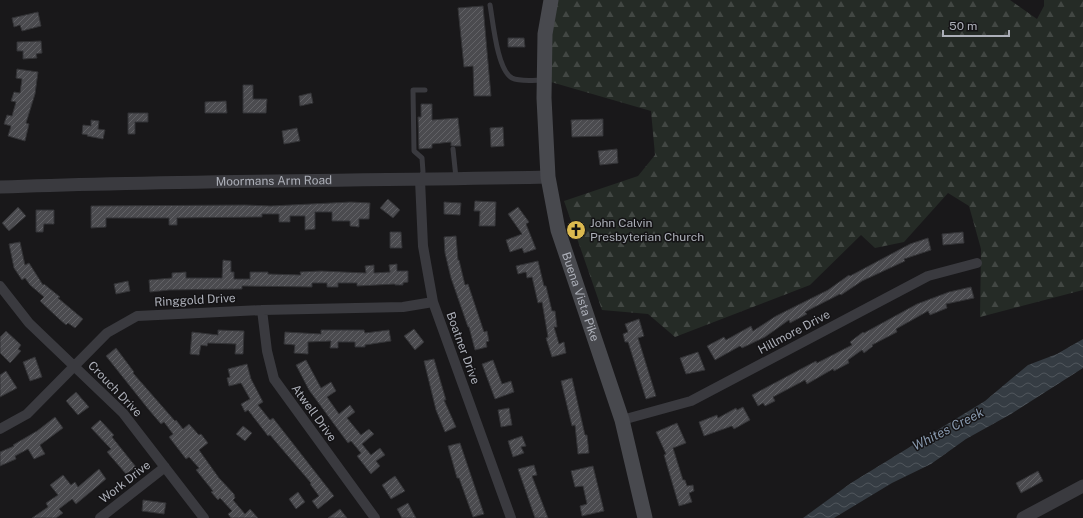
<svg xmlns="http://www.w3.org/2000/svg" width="1083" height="518" viewBox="0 0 1083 518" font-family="'Public Sans',sans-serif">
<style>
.forest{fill:url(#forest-firs)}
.water{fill:url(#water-waves)}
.building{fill:url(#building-hatch);stroke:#333336}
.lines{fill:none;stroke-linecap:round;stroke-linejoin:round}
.service{stroke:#3a3a3f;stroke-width:5}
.minor{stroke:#3a3a3f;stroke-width:10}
.tertiary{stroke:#3a3a3f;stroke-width:13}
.secondary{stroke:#48494e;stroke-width:15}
.labels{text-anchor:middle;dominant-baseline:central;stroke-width:3;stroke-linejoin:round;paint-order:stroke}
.street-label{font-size:12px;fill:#acafb8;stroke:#141315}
.poi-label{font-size:12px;fill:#acafb8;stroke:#141315;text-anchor:start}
.water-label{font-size:13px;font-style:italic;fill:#8899ae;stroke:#141315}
</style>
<defs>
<pattern id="forest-firs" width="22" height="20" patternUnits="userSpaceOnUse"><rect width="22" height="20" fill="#252b26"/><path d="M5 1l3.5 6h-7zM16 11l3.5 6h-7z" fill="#424743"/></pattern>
<pattern id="water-waves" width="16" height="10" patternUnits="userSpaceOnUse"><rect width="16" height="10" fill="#353c43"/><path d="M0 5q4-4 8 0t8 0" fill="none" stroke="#50565c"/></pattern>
<pattern id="building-hatch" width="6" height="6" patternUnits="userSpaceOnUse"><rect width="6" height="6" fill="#4b4b4f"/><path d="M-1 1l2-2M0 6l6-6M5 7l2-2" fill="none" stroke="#626266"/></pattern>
</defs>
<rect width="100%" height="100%" fill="#19181a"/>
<!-- forest -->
<path class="forest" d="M551 0H1010L1037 19 1044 6V0H1083V290L980 317 981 249 969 206 948 193 904 242 875 248 861 235 810 285 675 337 648 314 602 310 564 201 638 176 655 155 651 111 544 80Z"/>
<!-- water -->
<path class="water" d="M1083 339V368L1011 414 966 439 931 464 892 483 834 518H803L851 483 985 401 1028 365 1057 354Z"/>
<!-- building -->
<path class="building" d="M483 6 491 96H474L473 66 464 67 458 8Z
M38 12 41 26 22 31 20 25 14 27 12 18Z
M508 38H524L525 47H508Z
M41 41 42 53 36 54 37 58 23 59V51H17V42Z
M17 69 38 72 35 94 26 123 29 124 25 141 8 136 11 126 4 124 7 115 12 116 16 102 11 101 14 92 20 93 22 79 16 78Z
M243 85H253V99H267L266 113H243Z
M311 93 313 103 300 106 299 96Z
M226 101 227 113H205V102Z
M421 104H432V120L458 118 461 146H451V142L432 144V148L419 149 418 117H421Z
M128 113H148V122H135V134H128Z
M603 119V136L572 137 571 120Z
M91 120 99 121 98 129 105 130 103 139 87 136 88 135 82 134 83 125 91 126Z
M503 127 504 146 491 147 490 128Z
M297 128 300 141 284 144 282 131Z
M617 149 618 163 600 165 598 151Z
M388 199 400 210 393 218 380 208Z
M475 201 496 202 495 226H479L480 211H474Z
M351 202 370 203 369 219H359V227L350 226V221H332V212H315V229L305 230V216H290V222H279V214H262V217L177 218V225H169V218H106V227L91 228V206L246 205 271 206Z
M444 202 461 203 460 215 444 214Z
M18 207 26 216 9 231 2 223Z
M518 207 529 222 526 224 536 249 524 253 522 248 510 252 506 240 522 234 508 214Z
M36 210H54V224H44L43 232H36Z
M390 232H401L402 248H390Z
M963 232 964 243 943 245 942 234Z
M456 236 458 260H459L465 285 468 284 484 332 487 331 489 341 486 342 487 347 475 350 469 327H468L451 278 445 253 444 237Z
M928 238 931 250 904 259 905 261 862 281 841 295 840 294 805 312 807 314 790 323 789 320 765 337 742 348 740 346 715 360 707 346 724 337 726 340 751 326 753 331 776 316 828 290 849 275 850 276 910 244Z
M20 242 25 265 29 263 43 285 44 284 60 297 58 298 83 319 75 328 68 323 66 325 58 318 40 301 44 297 30 285 25 278 22 280 14 268 9 244Z
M223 260 231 261V272H234V279H250V272H268V274L301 275 300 272 321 271 366 273 365 266 374 265V273L390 272 389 265 397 264V271H408V282L403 283V285H395V284L357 286V283H338V287H327V283H312V287L242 286V289L169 290 150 292 149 280 172 278V273L186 272V278H222Z
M538 261 544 286H546L552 311H555L557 327H554L559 344 564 342 566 353 552 357 546 338 548 337 542 302 538 303 532 277 527 278 526 272 518 274 516 266Z
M128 281 130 291 116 294 114 284Z
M971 287 974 298 946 304 947 308 930 315 928 311 896 329 897 332 872 345 873 346 864 353 862 350 848 360 849 363 834 371 833 369 807 384 805 380 773 397 775 401 765 406 763 403 758 406 752 395 816 361 817 363 852 345 850 342 863 332 864 333 917 304 949 292Z
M639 319 644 336 638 338 656 396 646 399 628 342H625L623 334 628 332 625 324Z
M414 329 424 342 415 350 404 336Z
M218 330 244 331 243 354H235L236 344 208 343 207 346 201 345 199 355 190 354 192 332 218 335Z
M321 330H364L365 333 389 330 391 341 365 345V347H355V342H338V348H330L331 341 308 342V354L294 353 295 345 284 344 285 332 321 334Z
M6 331 21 345 18 349 21 351 10 363 0 353V337Z
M116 348 134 372 133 373 175 421 176 420 183 429 189 424 199 435 201 434 208 443 199 450 219 478 234 494 235 498 233 500 245 514 250 509 258 518H231L228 514 232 511 220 498 218 500 211 492 213 491 196 470 199 468 189 457 186 459 169 437 173 434 164 422 161 424 149 410 106 356Z
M698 352 705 370 686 374 680 358Z
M35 357 42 377 30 381 23 362Z
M434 359 446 400H444L456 427 445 432 436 410 424 361Z
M306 360 321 388 331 382 336 391 327 397 339 414 350 405 355 412 347 418 361 435 369 429 374 434 362 444 371 455 380 448 385 455 376 461 380 466 371 474 357 456 361 453 351 441 348 443 342 435 309 390 296 365Z
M493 360 502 384 511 381 514 392 495 399 482 364Z
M247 364 251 379 263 402 258 405 270 420 273 418 334 496 318 509 312 501 319 496 310 484 311 483 270 435 268 436 248 410 245 412 241 404 250 399 241 383 229 386 227 378 230 377 228 369Z
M6 371 17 388 0 397V375Z
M572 378 585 435H587L589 453 578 454 575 425 572 426 561 381Z
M76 392 89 407 78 415 66 401Z
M743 407 750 420 734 429 732 426 704 436 699 422 717 415 718 418 736 408 737 410Z
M509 408 512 425 501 427 498 410Z
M55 417 63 428 40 445 45 454 34 459 28 449 15 456 16 459 0 466V452L14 446 13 445 37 431Z
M100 420 114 435 112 437 136 467 126 474 107 452 111 449 91 428Z
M677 423 686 443 673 448 683 480H685L687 486 693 485 694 491 689 493 692 502 679 506 664 455 666 454 656 432Z
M243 426 252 433 245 441 236 434Z
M522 436 526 446 521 447 524 453 513 457 508 441Z
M460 443 484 514 473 517 459 478H457L448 446Z
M534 465 537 475 532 476 548 518H535L518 469Z
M593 466 604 511 582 516 580 506 587 504 583 486 575 487 571 471Z
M99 469 106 479 76 504 72 499 59 509 63 513 56 518H32L48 507 46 503 58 495 50 485 63 475 71 485 75 482 78 487Z
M1038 471 1043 481 1021 493 1016 483Z
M395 476 405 491 391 499 382 485Z
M298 492 305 502 296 509 289 499Z
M143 500 166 503 164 514 142 511Z
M408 503 416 518H402L397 509Z
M340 509 347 518H328Z"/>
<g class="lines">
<!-- service -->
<path class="service" d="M490 5C493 21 497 70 512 78 520 82 535 80 543 80
M453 149 456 178
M420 179 423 172 422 158 414 151 413 90H425"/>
<!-- minor -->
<path class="minor" d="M420 180 423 246 433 302 511 518
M0 286 29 323 123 413 204 518
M262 310 267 351 274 379 375 518
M622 420 691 401 928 276 977 263
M0 429 27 414 107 333 137 316 262 310 403 307 433 302
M100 518 165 467"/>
<!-- tertiary -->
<g class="tertiary">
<path id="s1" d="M0 187C183 180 365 181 548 177"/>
<path d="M1023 518 1083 486"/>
</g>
<!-- secondary -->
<path class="secondary" id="s2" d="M551 0 545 34 544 98 548 177 558 230 622 420 645 518"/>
</g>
<!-- icons -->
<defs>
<symbol id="church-disc" viewBox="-11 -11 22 22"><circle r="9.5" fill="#dbb94f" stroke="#141315"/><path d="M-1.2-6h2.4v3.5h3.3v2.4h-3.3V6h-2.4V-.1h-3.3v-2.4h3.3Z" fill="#111"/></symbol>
</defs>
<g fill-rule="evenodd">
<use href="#church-disc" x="565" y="219" width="22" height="22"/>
</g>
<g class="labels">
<!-- street labels -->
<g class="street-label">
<text stroke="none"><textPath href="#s1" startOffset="274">Moormans Arm Road</textPath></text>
<text stroke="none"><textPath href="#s2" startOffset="302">Buena Vista Pike</textPath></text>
<text transform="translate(195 300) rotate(-3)">Ringgold Drive</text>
<text transform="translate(794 332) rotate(-28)">Hillmore Drive</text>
<text transform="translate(463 348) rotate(70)">Boatner Drive</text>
<text transform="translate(115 389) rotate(46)">Crouch Drive</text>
<text transform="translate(314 413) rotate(54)">Atwell Drive</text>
<text transform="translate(125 482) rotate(-38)">Work Drive</text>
</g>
<!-- poi labels -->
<g class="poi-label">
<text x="590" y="223">John Calvin<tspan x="590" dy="14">Presbyterian Church</tspan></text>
</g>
<!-- water labels -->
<g class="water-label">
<text transform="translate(948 429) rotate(-27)">Whites Creek</text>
</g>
</g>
<!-- scale -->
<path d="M943 30v6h66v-6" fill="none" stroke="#acafb8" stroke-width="2"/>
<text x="949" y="30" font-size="12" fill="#acafb8" stroke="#141315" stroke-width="3" paint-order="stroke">50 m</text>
</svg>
